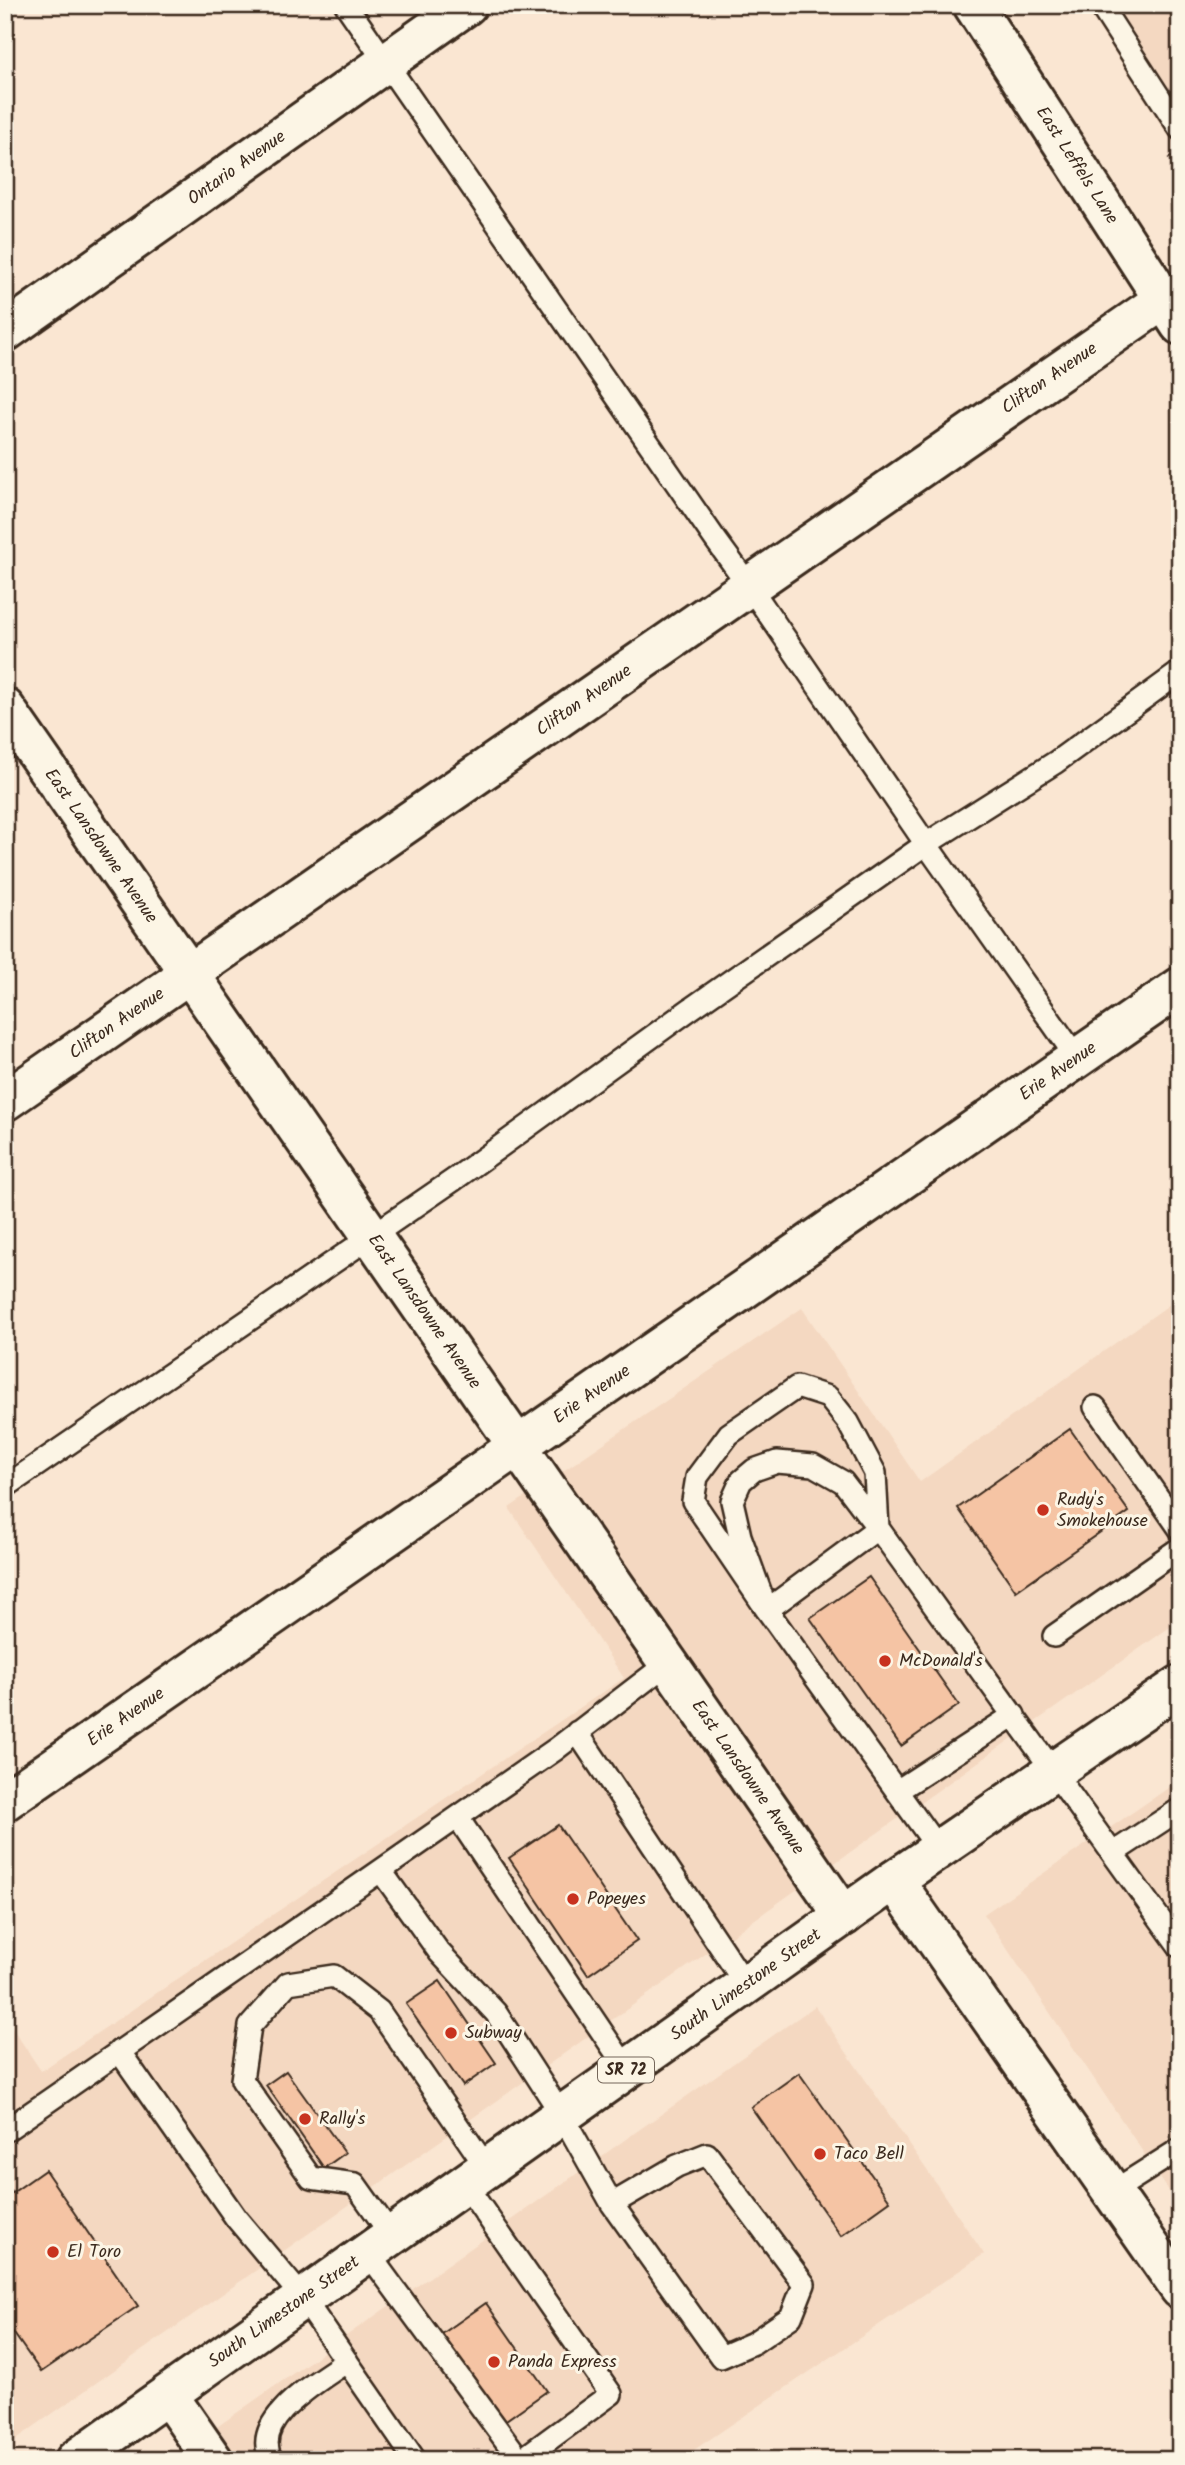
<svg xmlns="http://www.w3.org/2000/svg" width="1185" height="2465" viewBox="0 0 1185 2465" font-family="Kalam,sans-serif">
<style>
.built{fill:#f4d8c1}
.building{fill:#f5c4a4;stroke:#3b2a1e;stroke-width:2}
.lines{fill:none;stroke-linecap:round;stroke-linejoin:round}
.lane-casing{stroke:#3b2a1e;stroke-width:26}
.street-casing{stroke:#3b2a1e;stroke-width:44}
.secondary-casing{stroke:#3b2a1e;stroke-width:44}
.primary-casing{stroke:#3b2a1e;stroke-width:44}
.path{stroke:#3b2a1e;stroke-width:4.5;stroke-dasharray:2 5;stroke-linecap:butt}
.lane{stroke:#fcf5e5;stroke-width:21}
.street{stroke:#fcf5e5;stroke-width:38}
.secondary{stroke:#fcf5e5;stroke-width:38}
.primary{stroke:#fcf5e5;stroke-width:38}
.poi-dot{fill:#c8321e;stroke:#fcf5e5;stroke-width:2.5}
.labels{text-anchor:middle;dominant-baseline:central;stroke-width:6;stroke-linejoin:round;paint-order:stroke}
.shield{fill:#fcf5e5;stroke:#75675a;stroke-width:2}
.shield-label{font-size:16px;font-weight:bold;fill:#3b2a1e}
.street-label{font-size:18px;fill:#3b2a1e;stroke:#fcf5e5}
.poi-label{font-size:18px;fill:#3b2a1e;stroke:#fcf5e5;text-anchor:start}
</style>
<rect width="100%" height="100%" fill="#fae6d2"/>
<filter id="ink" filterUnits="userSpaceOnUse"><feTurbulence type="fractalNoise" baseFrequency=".0143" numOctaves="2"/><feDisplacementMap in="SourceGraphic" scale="14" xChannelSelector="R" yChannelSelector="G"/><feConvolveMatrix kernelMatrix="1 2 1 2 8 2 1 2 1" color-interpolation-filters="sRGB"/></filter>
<g filter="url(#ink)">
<!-- built -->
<path class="built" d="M1084 5H1180V154Z
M1180 1297V1620L5 2447V2017L41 2071 624 1678 509 1508 802 1308 920 1482Z
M1180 1780V2201L1177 2203 984 1914Z
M815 2006 984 2254 679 2460H170Z"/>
<!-- building -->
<path class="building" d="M1070 1429 1129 1512 1016 1591 958 1508Z
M869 1577 959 1705 901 1746 810 1618Z
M558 1825 637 1941 588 1975 509 1858Z
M440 1981 496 2063 463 2086 406 2004Z
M286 2071 345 2153 324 2168 266 2085Z
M799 2073 890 2201 841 2236 751 2107Z
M45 2170 138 2306 41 2372 5 2321V2198Z
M486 2303 547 2391 503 2422 442 2334Z"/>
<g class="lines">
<defs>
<path id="lane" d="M346 5 715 539 750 587 926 844 1077 1058
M1100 5 1180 129
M1095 1407 1180 1529
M5 1487 455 1179 689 1010 926 844 1056 762 1180 672
M878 1528 875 1473 848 1422 828 1397 797 1387 729 1434 697 1477 693 1501 767 1610 939 1850
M767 1610 740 1536 732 1501 741 1481 754 1470 777 1462 813 1465 843 1482 878 1528 1180 1947
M767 1610 878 1528
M1054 1636 1180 1548
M577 1732 746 1985
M897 1791 1014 1715
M458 1818 627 2069
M1113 1853 1180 1809
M381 1871 439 1952 496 2013 562 2115 612 2204 721 2357 753 2343 791 2317 804 2284 707 2154 677 2166 612 2204
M119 2051 236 2218 303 2298 415 2460
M5 2131 556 1749 668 1663
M465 2184 611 2394 521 2460
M1112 2192 1180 2149
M392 2236 355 2184 311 2178 242 2080 250 2026 288 1983 334 1976 379 2011 487 2168
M368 2253 520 2460
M272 2460C247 2420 321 2380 347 2361"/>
<g id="street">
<path id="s1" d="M5 332 467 5"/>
<path id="s2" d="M5 708 844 1916"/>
<path id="s3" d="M5 1101 1163 300"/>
<path id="s4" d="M5 1801 1180 987"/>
<path d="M894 1880 1180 2289"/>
<path d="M168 2395 213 2460"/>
</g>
<g id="secondary">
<path id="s5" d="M973 5 1180 325"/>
</g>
<g id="primary">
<path id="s6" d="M75 2460 894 1880 1180 1685"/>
</g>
</defs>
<!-- lane casing -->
<use href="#lane" class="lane-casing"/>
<!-- street casing -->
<use href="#street" class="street-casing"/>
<!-- secondary casing -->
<use href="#secondary" class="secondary-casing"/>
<!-- primary casing -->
<use href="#primary" class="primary-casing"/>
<!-- path -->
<path class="path" d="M1169 157 1180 174"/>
<!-- lane -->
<use href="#lane" class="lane"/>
<!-- street -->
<use href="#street" class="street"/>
<!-- secondary -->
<use href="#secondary" class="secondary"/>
<!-- primary -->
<use href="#primary" class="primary"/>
</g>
</g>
<!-- markers -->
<g class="poi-dot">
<circle cx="1043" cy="1510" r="7"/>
<circle cx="885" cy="1661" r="7"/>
<circle cx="573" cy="1899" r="7"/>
<circle cx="451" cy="2033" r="7"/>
<circle cx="305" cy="2119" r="7"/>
<circle cx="820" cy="2154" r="7"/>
<circle cx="53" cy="2252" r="7"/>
<circle cx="494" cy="2362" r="7"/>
</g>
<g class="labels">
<!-- shield labels -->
<rect class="shield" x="598" y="2057.5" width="56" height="25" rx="5"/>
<g class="shield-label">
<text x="626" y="2070">SR 72</text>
</g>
<!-- street labels -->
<g class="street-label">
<text stroke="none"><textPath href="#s5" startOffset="191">East Leffels Lane</textPath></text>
<text stroke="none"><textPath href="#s1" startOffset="284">Ontario Avenue</textPath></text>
<text stroke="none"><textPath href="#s3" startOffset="1270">Clifton Avenue</textPath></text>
<text stroke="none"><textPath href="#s3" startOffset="704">Clifton Avenue</textPath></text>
<text stroke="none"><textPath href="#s2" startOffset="168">East Lansdowne Avenue</textPath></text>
<text stroke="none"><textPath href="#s3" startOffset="136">Clifton Avenue</textPath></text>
<text stroke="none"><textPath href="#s4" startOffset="1281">Erie Avenue</textPath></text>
<text stroke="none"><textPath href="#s2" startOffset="735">East Lansdowne Avenue</textPath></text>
<text stroke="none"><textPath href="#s4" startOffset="714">Erie Avenue</textPath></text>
<text stroke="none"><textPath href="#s4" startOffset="147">Erie Avenue</textPath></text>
<text stroke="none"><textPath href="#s2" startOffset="1302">East Lansdowne Avenue</textPath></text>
<text stroke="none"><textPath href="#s6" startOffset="822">South Limestone Street</textPath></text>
<text stroke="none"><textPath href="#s6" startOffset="256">South Limestone Street</textPath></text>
</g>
<!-- poi labels -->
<g class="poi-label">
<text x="1057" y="1500">Rudy's<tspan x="1057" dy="21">Smokehouse</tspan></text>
<text x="899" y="1661">McDonald's</text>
<text x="587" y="1899">Popeyes</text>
<text x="465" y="2033">Subway</text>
<text x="319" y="2119">Rally's</text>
<text x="834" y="2154">Taco Bell</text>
<text x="67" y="2252">El Toro</text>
<text x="508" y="2362">Panda Express</text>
</g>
</g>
<!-- margin -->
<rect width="1185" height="2465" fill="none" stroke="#fcf5e5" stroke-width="28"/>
<rect x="14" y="14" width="1157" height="2437" fill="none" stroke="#3b2a1e" stroke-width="2.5" filter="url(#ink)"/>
</svg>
